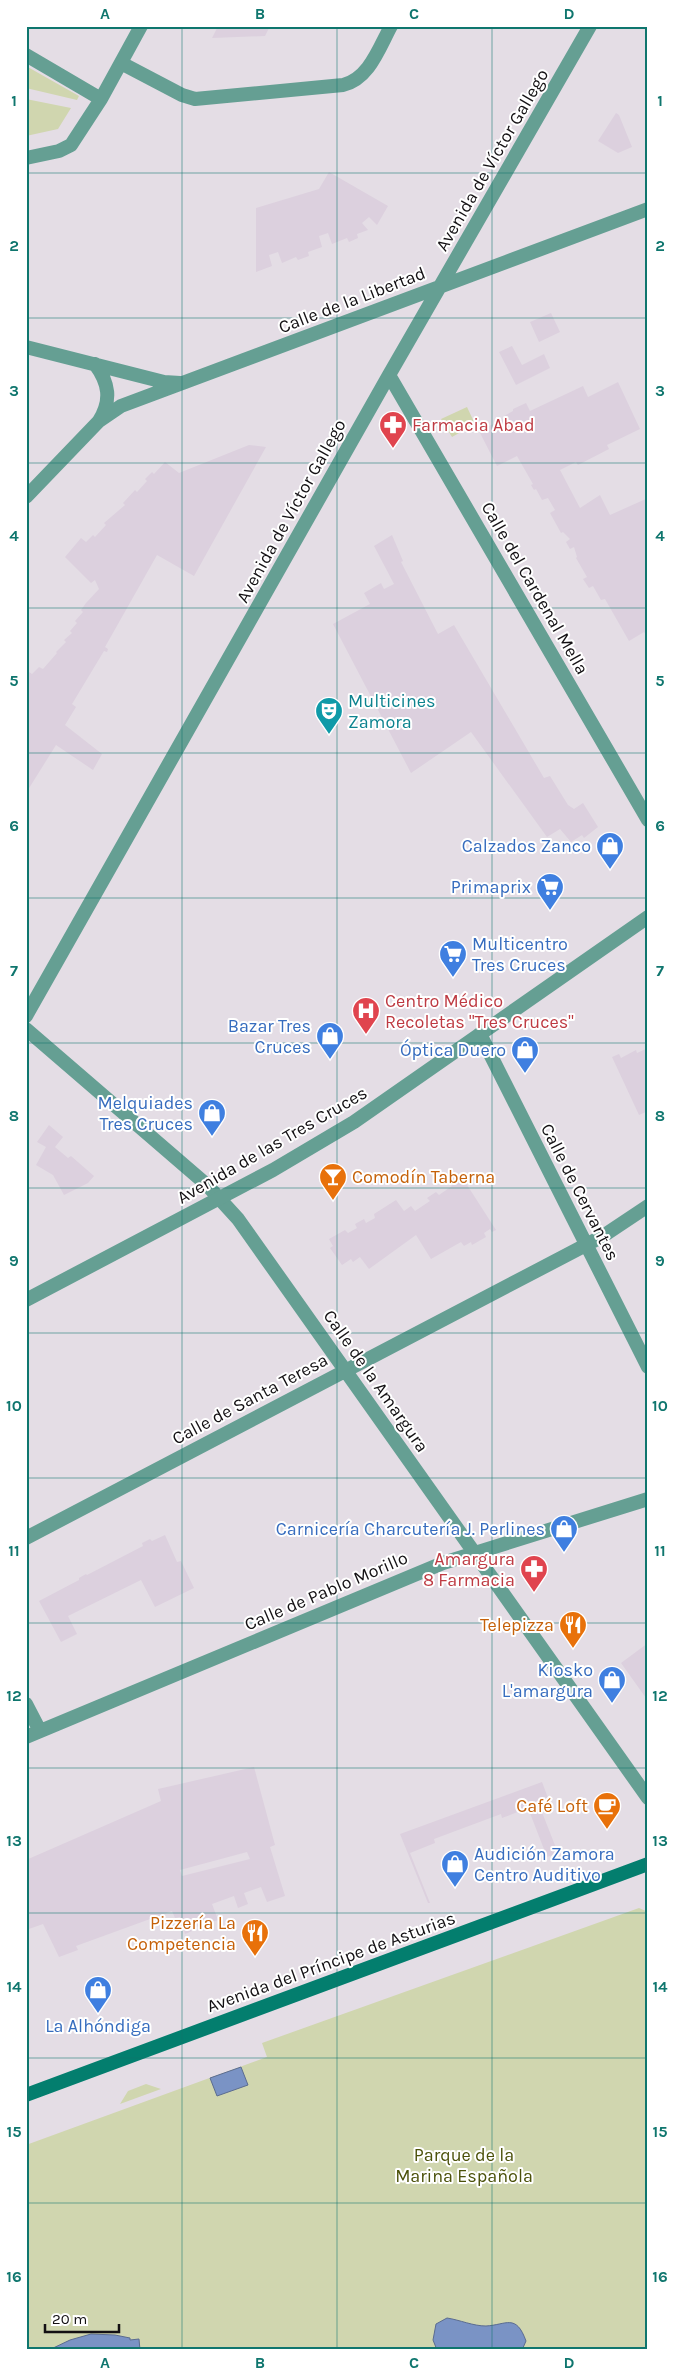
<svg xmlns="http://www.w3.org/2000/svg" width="674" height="2376" viewBox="0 0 674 2376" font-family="Karla,sans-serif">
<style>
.built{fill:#dcd0de;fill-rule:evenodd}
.green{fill:#d0d6af}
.water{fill:#7a93c5;stroke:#5b6c90}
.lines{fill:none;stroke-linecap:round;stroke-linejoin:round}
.minor{stroke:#659f93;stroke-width:14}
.tertiary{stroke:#659f93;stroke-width:14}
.secondary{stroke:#037e6e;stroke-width:14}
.grid{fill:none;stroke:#0f766e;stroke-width:1;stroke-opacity:0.55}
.labels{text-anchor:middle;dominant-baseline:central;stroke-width:4;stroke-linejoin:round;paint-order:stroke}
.street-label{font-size:18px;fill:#131013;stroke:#fff}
.health-label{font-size:18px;fill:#be3a42;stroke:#fff;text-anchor:start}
.culture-label{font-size:18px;fill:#0d838f;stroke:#fff;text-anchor:start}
.shop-label{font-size:18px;fill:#366cbe;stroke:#fff;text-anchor:end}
.food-label{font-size:18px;fill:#c56008;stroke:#fff;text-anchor:end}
.park-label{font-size:18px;fill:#4b5109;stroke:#fff}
.neatline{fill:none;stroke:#0f766e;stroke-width:2}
.grid-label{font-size:16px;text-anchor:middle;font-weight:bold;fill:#0f766e}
</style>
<rect width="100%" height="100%" fill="#e4dde5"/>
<!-- built -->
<path class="built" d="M218 26H270L265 36 212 38Z
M616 113 619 115 632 147 618 153 598 141Z
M329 172 388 206 377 225 369 217 362 223 368 230 357 234 358 238 349 242 347 238 332 244 328 233 319 236 322 247 308 252 309 256 298 260 296 257 282 263 278 252 269 255 272 266 256 272V208L319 189Z
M551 313 560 332 539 342 530 322Z
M512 346 522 365 544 354 550 368 516 385 499 352Z
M618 382 640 429 607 445 609 449 578 465 576 462 560 470 580 508 600 495 610 515 648 498V638L644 632 629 641 605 599 601 600 593 586 589 588 583 579 587 577 576 558 577 557 574 547 570 549 566 542 570 539 563 532 561 533 550 513 555 510 548 498 542 500 536 489 534 490 531 485 533 484 517 456 497 466 479 431 505 418 504 416 513 411V409L526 403 530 411 583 386 588 397Z
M249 445 266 447 194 576 157 555 105 647 108 649 107 652 104 651 72 704 76 707 65 725 102 754 93 770 56 745 26 793V670L32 674 39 667 43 669 57 653 56 652 66 642 64 640 72 633 70 631 77 623 75 621 83 612 81 610 86 603 99 589 95 580 91 583 65 557 81 538 86 542 93 535 95 537 106 525 104 523 125 505 123 503 135 490 137 492 147 481 145 479 152 472 154 474 165 462 179 473Z
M392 535 403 561 401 562 438 634 454 625 544 778 550 776 568 805 574 809 583 803 598 827 584 838 582 835 571 842 560 829 547 837 471 732 411 773 333 624 370 604 364 593 381 583 384 589 394 584 374 546Z
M648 1048V1111L639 1115 612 1057 619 1054 621 1058 636 1050 637 1053Z
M49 1125 63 1137 55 1147 68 1158 71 1156 94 1176 88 1183 64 1195 53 1175 36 1165 46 1147 37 1142Z
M460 1174 496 1230 492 1232 490 1229 484 1233 486 1237 472 1245 471 1242 464 1246 461 1242 431 1259 416 1235 369 1269 360 1257 353 1262 351 1259 342 1265 330 1248 333 1246 329 1239 345 1230 348 1233 357 1228 355 1224 364 1219 366 1223 375 1218 374 1214 396 1200 404 1211 411 1206 415 1211 430 1201 427 1198 436 1192 439 1195 452 1186 449 1181Z
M165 1535 177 1562 181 1561 194 1588 155 1607 141 1580 68 1616 77 1634 61 1642 39 1601 79 1580V1578L86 1574 87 1575 143 1546 142 1543 150 1539 152 1541Z
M648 1643V1697L646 1698 621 1663Z
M254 1767 275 1845 270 1847 285 1896 267 1902 261 1887 244 1893 248 1904 238 1908 234 1896 212 1904 218 1920 196 1927 197 1929 185 1934 180 1917 175 1918 172 1911 76 1946 78 1950 59 1957 43 1924 26 1930V1860L161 1801 158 1789ZM247 1852 250 1859 182 1876 180 1870Z
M542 1782 548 1798 538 1802 558 1853 547 1857 528 1808 502 1818 501 1814 434 1839 435 1843 410 1853 430 1903H428L400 1834Z"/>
<!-- green -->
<path class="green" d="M26 66 79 96 77 100 26 88Z
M26 99 71 108 58 129 26 136Z
M467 407 475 424 452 437 441 419Z
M639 1908 648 1912V2350H26V2145L267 2057 262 2043Z
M146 2084 161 2089 120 2104 128 2091Z"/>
<!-- water -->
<path class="water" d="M241 2067 248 2085 217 2096 210 2078Z
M447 2318C460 2320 473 2326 486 2326 506 2325 516 2313 526 2341L522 2350H437L433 2340 436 2324Z
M91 2334 115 2335 130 2338V2340L139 2339 140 2350H49L70 2340Z"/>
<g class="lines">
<!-- minor -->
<path class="minor" d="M26 55 101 99
M121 63 182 95 195 99 343 85C369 79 379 48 391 26
M26 158 59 151 71 145 101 99 141 26
M26 347 164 382 180 383
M389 375 648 820
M99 421 121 406 648 209
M26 497 99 421C112 400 109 383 95 364
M26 1016 389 375 590 26
M26 1029 207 1185 238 1219 648 1798
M480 1034 648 1367
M26 1538 603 1236 648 1206
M26 1704 40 1731
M26 1737 443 1563 648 1499"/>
<!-- tertiary -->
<path class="tertiary" d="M26 1300 273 1170 354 1122 648 917"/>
<!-- secondary -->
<path class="secondary" d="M26 2095 648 1864"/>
</g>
<!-- grid -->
<path class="grid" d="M182 26V2350M337 26V2350M492 26V2350M26 173H648M26 318H648M26 463H648M26 608H648M26 753H648M26 898H648M26 1043H648M26 1188H648M26 1333H648M26 1478H648M26 1623H648M26 1768H648M26 1913H648M26 2058H648M26 2203H648"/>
<!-- icons -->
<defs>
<symbol id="pharmacy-pin" viewBox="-11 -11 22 30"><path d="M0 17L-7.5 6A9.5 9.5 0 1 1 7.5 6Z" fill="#e0444e" stroke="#fff"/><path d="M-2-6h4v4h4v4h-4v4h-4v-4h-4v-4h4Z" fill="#fff"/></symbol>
<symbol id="theatre-pin" viewBox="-11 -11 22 30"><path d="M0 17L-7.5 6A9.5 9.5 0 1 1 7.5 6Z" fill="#0f9aa8" stroke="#fff"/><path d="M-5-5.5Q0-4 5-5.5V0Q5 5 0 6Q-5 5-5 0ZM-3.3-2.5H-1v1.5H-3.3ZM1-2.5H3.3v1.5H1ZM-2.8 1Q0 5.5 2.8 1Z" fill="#fff"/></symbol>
<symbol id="shop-pin" viewBox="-11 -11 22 30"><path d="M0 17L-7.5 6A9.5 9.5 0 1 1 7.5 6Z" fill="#3f7fe0" stroke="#fff"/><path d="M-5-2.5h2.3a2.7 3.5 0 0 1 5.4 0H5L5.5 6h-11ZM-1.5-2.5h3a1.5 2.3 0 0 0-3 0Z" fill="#fff"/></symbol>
<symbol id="supermarket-pin" viewBox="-11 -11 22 30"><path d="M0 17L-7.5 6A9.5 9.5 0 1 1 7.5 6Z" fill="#3f7fe0" stroke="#fff"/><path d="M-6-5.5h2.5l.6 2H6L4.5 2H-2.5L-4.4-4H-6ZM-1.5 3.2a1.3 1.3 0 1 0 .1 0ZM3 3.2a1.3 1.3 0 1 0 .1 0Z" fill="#fff"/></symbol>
<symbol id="hospital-pin" viewBox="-11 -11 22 30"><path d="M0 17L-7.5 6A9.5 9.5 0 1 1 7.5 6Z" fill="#e0444e" stroke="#fff"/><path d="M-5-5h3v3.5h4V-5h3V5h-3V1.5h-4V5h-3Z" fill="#fff"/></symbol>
<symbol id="bar-pin" viewBox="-11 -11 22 30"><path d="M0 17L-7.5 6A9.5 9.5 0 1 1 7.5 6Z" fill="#e8710a" stroke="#fff"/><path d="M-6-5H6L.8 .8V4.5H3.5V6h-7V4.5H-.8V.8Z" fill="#fff"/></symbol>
<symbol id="restaurant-pin" viewBox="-11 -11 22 30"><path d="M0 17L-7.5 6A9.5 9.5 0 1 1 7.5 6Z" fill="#e8710a" stroke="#fff"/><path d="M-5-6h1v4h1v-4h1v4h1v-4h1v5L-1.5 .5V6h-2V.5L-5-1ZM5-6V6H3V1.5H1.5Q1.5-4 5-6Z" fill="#fff"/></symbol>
<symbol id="cafe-pin" viewBox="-11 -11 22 30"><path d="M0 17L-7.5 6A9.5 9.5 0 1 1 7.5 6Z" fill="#e8710a" stroke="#fff"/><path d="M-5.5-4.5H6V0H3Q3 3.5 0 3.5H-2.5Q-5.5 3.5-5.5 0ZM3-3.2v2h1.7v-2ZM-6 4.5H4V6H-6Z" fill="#fff"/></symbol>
</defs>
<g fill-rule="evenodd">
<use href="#pharmacy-pin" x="377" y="409" width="32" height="43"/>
<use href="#theatre-pin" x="313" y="695" width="32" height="43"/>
<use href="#shop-pin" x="594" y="830" width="32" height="43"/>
<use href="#supermarket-pin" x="534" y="871" width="32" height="43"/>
<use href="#supermarket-pin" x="437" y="938" width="32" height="43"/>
<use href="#hospital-pin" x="350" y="995" width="32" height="43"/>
<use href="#shop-pin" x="314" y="1020" width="32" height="43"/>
<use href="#shop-pin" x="509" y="1034" width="32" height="43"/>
<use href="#shop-pin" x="196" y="1097" width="32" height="43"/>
<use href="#bar-pin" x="317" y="1161" width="32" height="43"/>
<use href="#shop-pin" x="548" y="1513" width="32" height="43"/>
<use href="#pharmacy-pin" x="518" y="1553" width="32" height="43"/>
<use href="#restaurant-pin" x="557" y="1609" width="32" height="43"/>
<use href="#shop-pin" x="596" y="1664" width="32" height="43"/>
<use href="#cafe-pin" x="591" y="1790" width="32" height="43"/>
<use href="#shop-pin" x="439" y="1848" width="32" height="43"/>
<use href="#restaurant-pin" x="239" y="1917" width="32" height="43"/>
<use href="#shop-pin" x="82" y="1974" width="32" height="43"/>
</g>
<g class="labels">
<!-- street labels -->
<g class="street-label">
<text transform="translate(492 160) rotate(-60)">Avenida de Víctor Gallego</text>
<text transform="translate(352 300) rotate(-21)">Calle de la Libertad</text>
<text transform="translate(291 511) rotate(-61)">Avenida de Víctor Gallego</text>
<text transform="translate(535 588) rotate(60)">Calle del Cardenal Mella</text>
<text transform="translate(272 1145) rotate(-30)">Avenida de las Tres Cruces</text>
<text transform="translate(580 1192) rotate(63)">Calle de Cervantes</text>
<text transform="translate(376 1381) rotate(55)">Calle de la Amargura</text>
<text transform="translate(250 1399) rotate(-28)">Calle de Santa Teresa</text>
<text transform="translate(326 1591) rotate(-23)">Calle de Pablo Morillo</text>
<text transform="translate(331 1962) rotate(-20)">Avenida del Príncipe de Asturias</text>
</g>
<!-- health labels -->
<g class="health-label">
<text x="412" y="425">Farmacia Abad</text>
<text x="385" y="1001">Centro Médico<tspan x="385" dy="21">Recoletas "Tres Cruces"</tspan></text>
<text x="515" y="1559" text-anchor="end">Amargura<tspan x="515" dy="21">8 Farmacia</tspan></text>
</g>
<!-- culture labels -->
<g class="culture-label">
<text x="348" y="701">Multicines<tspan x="348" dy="21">Zamora</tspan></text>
</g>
<!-- shop labels -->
<g class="shop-label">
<text x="591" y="846">Calzados Zanco</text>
<text x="531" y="887">Primaprix</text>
<text x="472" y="944" text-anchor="start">Multicentro<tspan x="472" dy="21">Tres Cruces</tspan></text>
<text x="311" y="1026">Bazar Tres<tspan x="311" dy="21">Cruces</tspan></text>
<text x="506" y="1050">Óptica Duero</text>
<text x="193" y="1103">Melquiades<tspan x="193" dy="21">Tres Cruces</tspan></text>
<text x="545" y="1529">Carnicería Charcutería J. Perlines</text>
<text x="593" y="1670">Kiosko<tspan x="593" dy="21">L'amargura</tspan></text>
<text x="474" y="1854" text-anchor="start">Audición Zamora<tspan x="474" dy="21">Centro Auditivo</tspan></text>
<text x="98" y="2026" text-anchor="middle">La Alhóndiga</text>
</g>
<!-- food labels -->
<g class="food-label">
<text x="352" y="1177" text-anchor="start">Comodín Taberna</text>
<text x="554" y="1625">Telepizza</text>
<text x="588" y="1806">Café Loft</text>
<text x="236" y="1923">Pizzería La<tspan x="236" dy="21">Competencia</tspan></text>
</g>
<!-- park labels -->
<g class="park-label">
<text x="464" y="2155">Parque de la<tspan x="464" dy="21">Marina Española</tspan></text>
</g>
</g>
<!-- border -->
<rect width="674" height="2376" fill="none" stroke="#ffffff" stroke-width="55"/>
<!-- scale -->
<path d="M45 2324v8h74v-8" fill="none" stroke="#131013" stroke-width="2.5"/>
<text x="52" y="2324" font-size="15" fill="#131013" stroke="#ffffff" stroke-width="4" paint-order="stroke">20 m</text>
<rect x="28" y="28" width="618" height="2320" class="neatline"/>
<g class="grid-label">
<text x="105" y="19">A</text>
<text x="260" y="19">B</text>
<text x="414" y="19">C</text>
<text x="569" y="19">D</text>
<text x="14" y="106">1</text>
<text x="660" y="106">1</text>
<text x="14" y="251">2</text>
<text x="660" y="251">2</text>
<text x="14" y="396">3</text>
<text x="660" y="396">3</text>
<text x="14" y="541">4</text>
<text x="660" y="541">4</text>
<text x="14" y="686">5</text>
<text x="660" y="686">5</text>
<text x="14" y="831">6</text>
<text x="660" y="831">6</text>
<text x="14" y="976">7</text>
<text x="660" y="976">7</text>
<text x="14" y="1121">8</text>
<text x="660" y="1121">8</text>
<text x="14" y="1266">9</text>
<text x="660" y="1266">9</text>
<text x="14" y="1411">10</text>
<text x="660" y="1411">10</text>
<text x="14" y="1556">11</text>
<text x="660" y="1556">11</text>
<text x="14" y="1701">12</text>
<text x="660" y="1701">12</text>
<text x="14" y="1846">13</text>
<text x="660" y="1846">13</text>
<text x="14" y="1992">14</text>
<text x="660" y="1992">14</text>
<text x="14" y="2137">15</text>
<text x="660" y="2137">15</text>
<text x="14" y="2282">16</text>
<text x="660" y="2282">16</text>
<text x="105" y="2368">A</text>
<text x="260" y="2368">B</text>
<text x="414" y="2368">C</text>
<text x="569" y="2368">D</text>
</g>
</svg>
